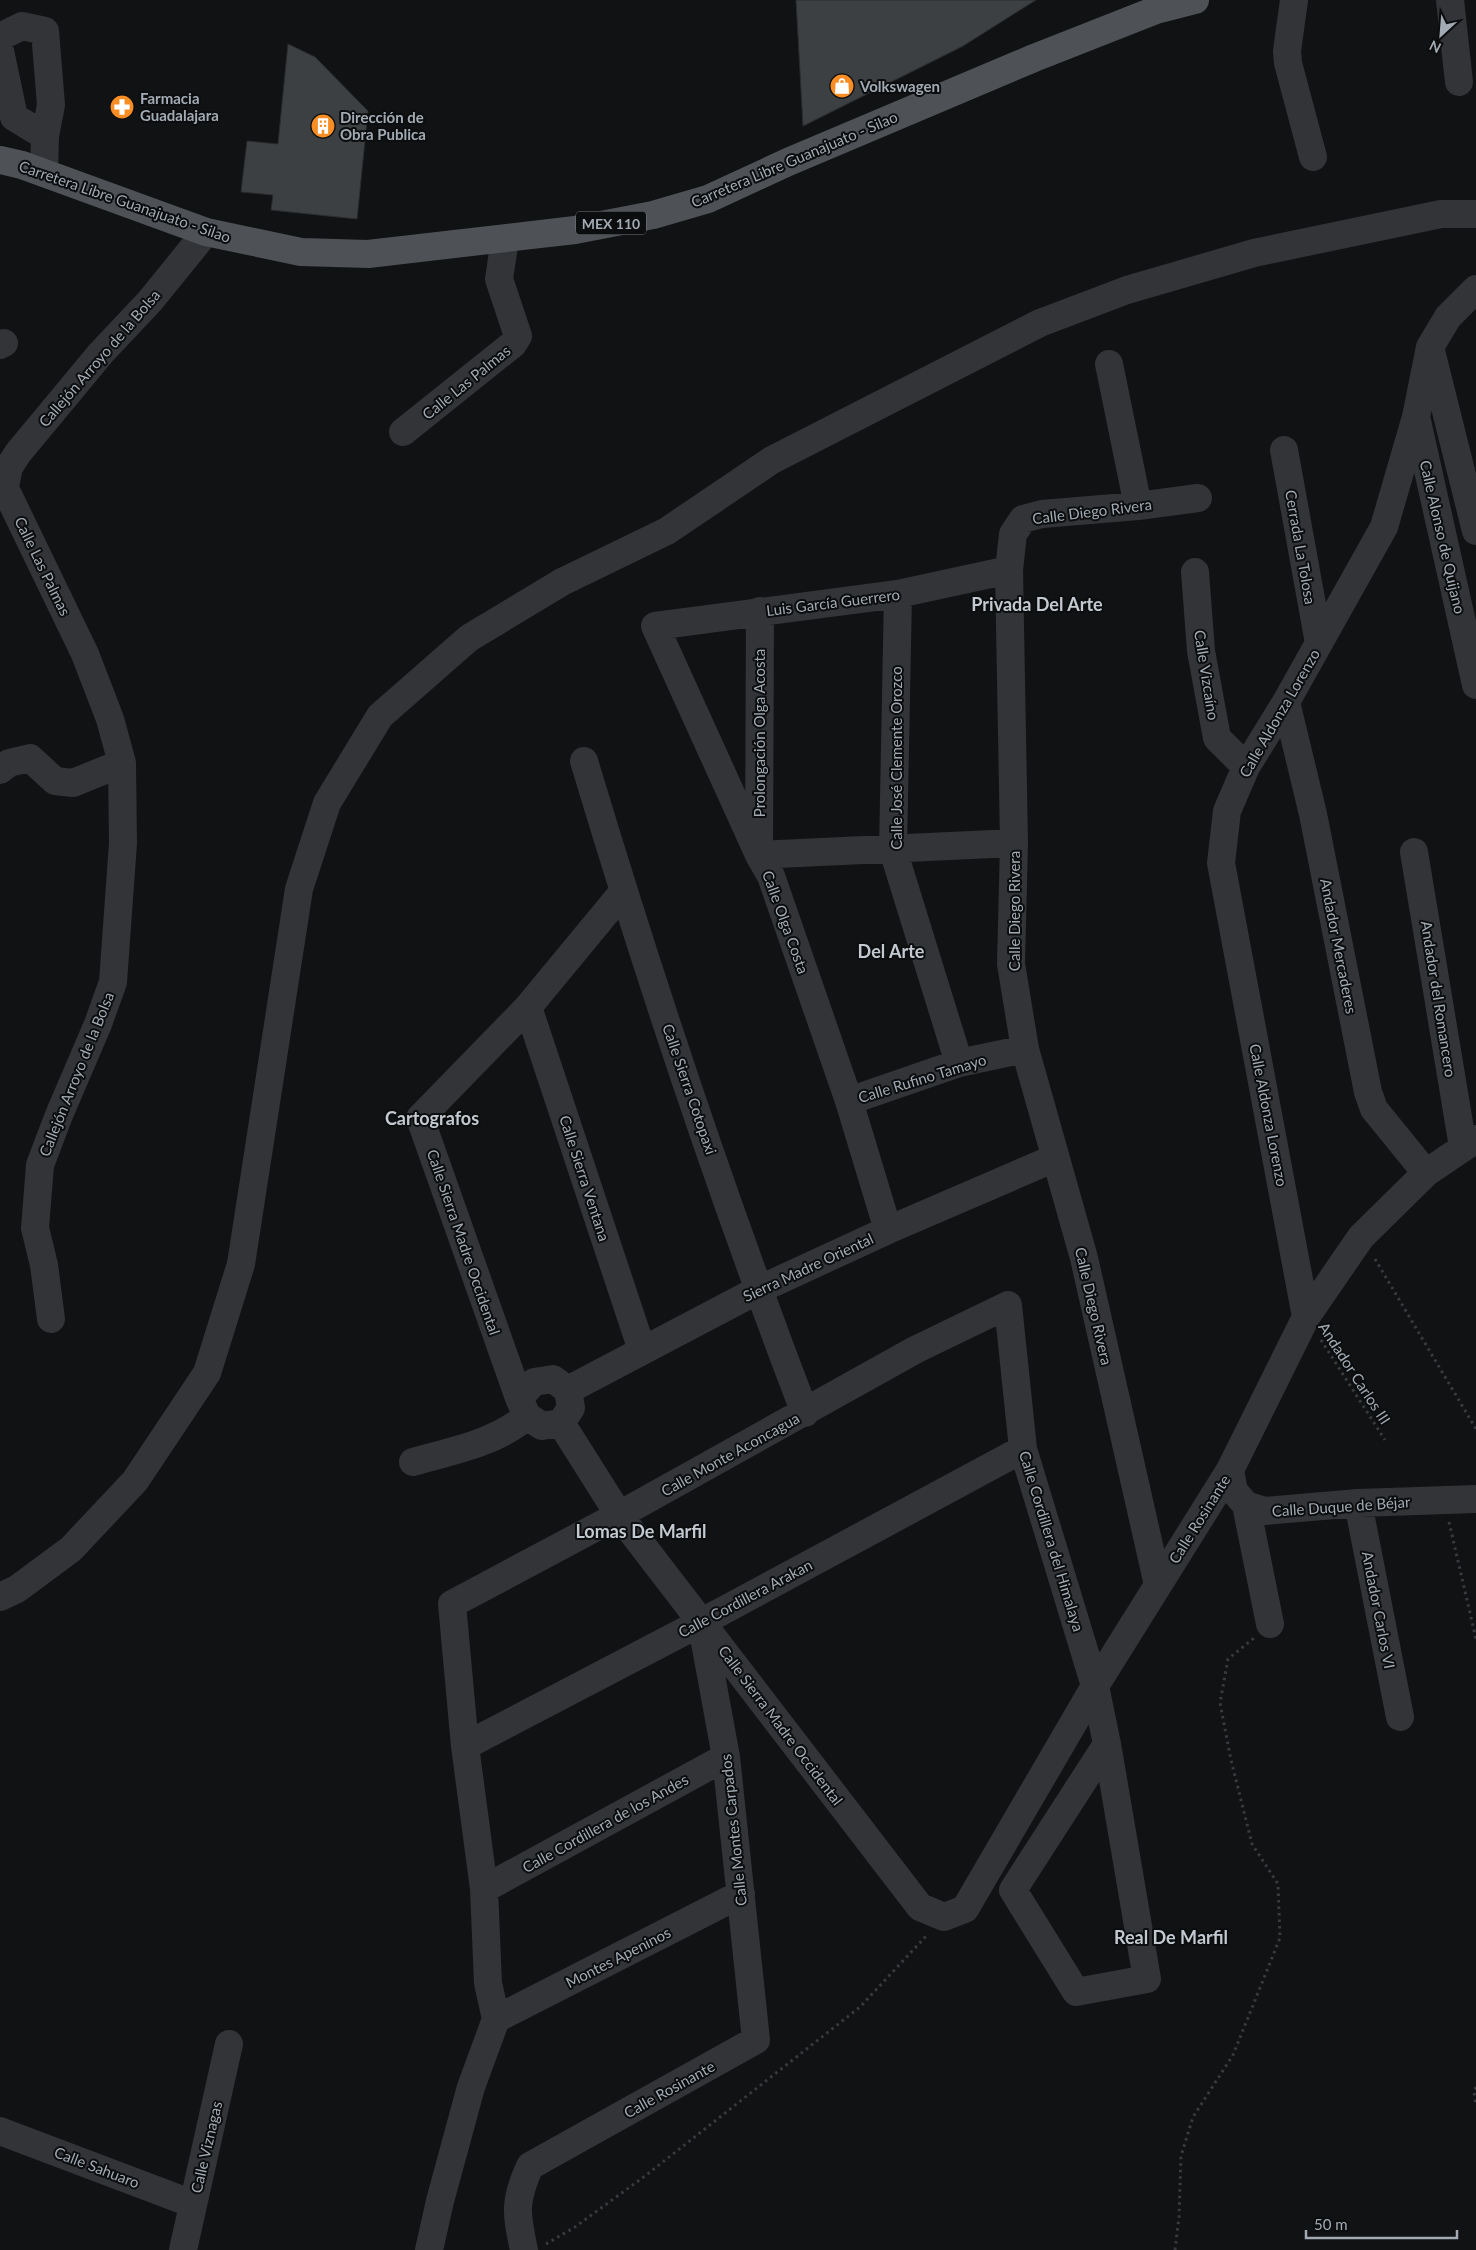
<svg xmlns="http://www.w3.org/2000/svg" width="1476" height="2250" viewBox="0 0 1476 2250" font-family="Lato,sans-serif">
<style>
.building{fill:#3d4043;stroke:#2b2c2f}
.lines{fill:none;stroke-linecap:round;stroke-linejoin:round}
.path{stroke:#383b3f;stroke-width:3;stroke-dasharray:2.5 4;stroke-linecap:butt}
.minor{stroke:#323438;stroke-width:28}
.major{stroke:#4e5257;stroke-width:28}
.labels{text-anchor:middle;dominant-baseline:central;stroke-width:4;stroke-linejoin:round;paint-order:stroke}
.shield{fill:#0c0d0e;stroke:#757c82;stroke-width:1}
.shield-label{font-size:14px;font-weight:bold;fill:#a2abb4}
.poi-label{font-size:15px;font-weight:bold;fill:#a2abb4;stroke:#0c0d0e;text-anchor:start}
.street-label{font-size:15px;fill:#a2abb4;stroke:#0c0d0e}
.quarter-label{font-size:18px;font-weight:bold;fill:#c3c9d0;stroke:#0c0d0e}
</style>
<rect width="100%" height="100%" fill="#111213"/>
<!-- building -->
<path class="building" d="M796 0H1036L963 46 803 126Z
M288 44 315 57 368 111 357 219 271 210 273 195 241 192 247 141 278 144Z"/>
<g class="lines">
<!-- path -->
<path class="path" d="M1375 1259 1476 1429
M1321 1340 1385 1440
M1449 1522 1476 1639
M1476 2087 1474 2092 1476 2106
M546 2244 575 2227 645 2176 860 2007 928 1934
M1175 2250 1179 2217 1181 2156 1193 2117 1233 2055 1280 1938 1278 1884 1252 1844 1231 1760 1220 1703 1228 1659 1254 1638"/>
<!-- minor -->
<path class="minor" d="M1294 0 1287 51 1288 63 1313 157
M1450 0 1459 82
M0 37 22 26 45 31 51 105 45 136 44 173
M0 51 14 117 45 136
M0 345 4 343
M1432 355 1476 531
M1109 364 1138 506
M1417 421 1476 685
M403 432 513 344 518 336 499 279 505 239
M1284 450 1319 643
M0 478 85 654 110 719 122 763 123 843 113 982 98 1024 59 1115 40 1165 35 1228 44 1265 51 1319
M0 488 5 486 9 467 18 453 101 353 150 301 206 232
M1195 572 1201 651 1217 738 1246 767
M898 594 893 850 959 1063
M760 611 759 855 1014 843
M1286 702 1313 814 1368 1092 1374 1109 1426 1173
M584 761C650 981 723 1199 805 1413
M0 770 9 763 30 758 55 781 73 783 122 763
M1414 852 1463 1147
M528 1007 642 1350
M849 1101 959 1063 1025 1049
M888 1230 849 1101 771 876 759 855 655 626 898 594 1009 570
M1306 1317 1221 863 1227 811 1246 767 1286 702 1384 527 1416 417 1430 347 1448 317 1476 289
M553 1379 568 1390 571 1408 561 1423 542 1426 527 1416 519 1398 534 1382Z
M568 1390 758 1290 888 1230 1055 1158
M519 1398 420 1118 528 1007 623 892
M561 1423 619 1515 920 1907 944 1917 965 1909 1095 1686 1230 1470 1306 1317 1361 1237 1426 1173 1476 1139
M413 1462C452 1451 496 1443 527 1416
M1230 1470 1234 1491 1246 1505 1265 1511 1358 1503 1476 1499
M1358 1503 1400 1717
M1246 1505 1270 1624
M1158 1585 1084 1258 1025 1049 1011 964 1014 843 1009 570 1013 534 1023 519 1042 514 1138 506 1198 498
M0 1597 17 1589 71 1549 135 1481 207 1373 241 1264 299 889 327 803 380 716 469 638 562 582 667 531 772 460 1040 323 1127 290 1254 253 1441 214H1476
M465 1746 702 1622 1023 1449
M484 1889 726 1757
M496 2019 741 1894
M0 2131 193 2204
M183 2250 229 2044
M429 2250 440 2201 471 2087 496 2019 488 1983 484 1889 465 1746 452 1604 619 1515 915 1350 1008 1305 1023 1449 1095 1686 1107 1744 1147 1979 1076 1992 1013 1890 1107 1744
M524 2250C516 2213 514 2201 530 2166L756 2040 726 1757 702 1626"/>
<!-- major -->
<path class="major" d="M0 160 22 165 206 232 301 252 368 254 575 230 653 215 708 199 788 162 1034 58 1156 10 1195 0"/>
</g>
<!-- icons -->
<defs>
<symbol id="shop-disc" viewBox="-11 -11 22 22"><circle r="9.5" fill="#f88d24" stroke="#0c0d0e"/><path d="M-5-2.5h2.3a2.7 3.5 0 0 1 5.4 0H5L5.5 6h-11ZM-1.5-2.5h3a1.5 2.3 0 0 0-3 0Z" fill="#fff"/></symbol>
<symbol id="pharmacy-disc" viewBox="-11 -11 22 22"><circle r="9.5" fill="#f88d24" stroke="#0c0d0e"/><path d="M-2-6h4v4h4v4h-4v4h-4v-4h-4v-4h4Z" fill="#fff"/></symbol>
<symbol id="building-disc" viewBox="-11 -11 22 22"><circle r="9.5" fill="#f88d24" stroke="#0c0d0e"/><path d="M-4-6H4V6H1V3H-1V6H-4ZM-2.5-4.3h1.7v1.8h-1.7ZM.8-4.3h1.7v1.8H.8ZM-2.5-1h1.7V.8h-1.7ZM.8-1h1.7V.8H.8Z" fill="#fff"/></symbol>
</defs>
<g fill-rule="evenodd">
<use href="#shop-disc" x="828" y="72" width="28" height="28"/>
<use href="#pharmacy-disc" x="108" y="93" width="28" height="28"/>
<use href="#building-disc" x="309" y="112" width="28" height="28"/>
</g>
<g class="labels">
<!-- shield labels -->
<rect class="shield" x="576" y="211.5" width="70" height="23" rx="4"/>
<g class="shield-label">
<text x="611" y="223">MEX 110</text>
</g>
<!-- poi labels -->
<g class="poi-label">
<text x="860" y="86">Volkswagen</text>
<text x="140" y="98">Farmacia<tspan x="140" dy="17">Guadalajara</tspan></text>
<text x="340" y="117">Dirección de<tspan x="340" dy="17">Obra Publica</tspan></text>
</g>
<!-- street labels -->
<g class="street-label">
<text transform="translate(794 159) rotate(-23)">Carretera Libre Guanajuato - Silao</text>
<text transform="translate(125 201) rotate(19)">Carretera Libre Guanajuato - Silao</text>
<text transform="translate(99 358) rotate(-49)">Callejón Arroyo de la Bolsa</text>
<text transform="translate(466 382) rotate(-39)">Calle Las Palmas</text>
<text transform="translate(1092 511) rotate(-7)">Calle Diego Rivera</text>
<text transform="translate(1443 537) rotate(77)">Calle Alonso de Quijano</text>
<text transform="translate(1301 547) rotate(80)">Cerrada La Tolosa</text>
<text transform="translate(43 566) rotate(64)">Calle Las Palmas</text>
<text transform="translate(833 602) rotate(-7)">Luis García Guerrero</text>
<text transform="translate(1207 675) rotate(81)">Calle Vizcaíno</text>
<text transform="translate(1279 713) rotate(-60)">Calle Aldonza Lorenzo</text>
<text transform="translate(759 733) rotate(-90)">Prolongación Olga Acosta</text>
<text transform="translate(896 758) rotate(-90)">Calle José Clemente Orozco</text>
<text transform="translate(1014 911) rotate(-90)">Calle Diego Rivera</text>
<text transform="translate(786 922) rotate(70)">Calle Olga Costa</text>
<text transform="translate(1339 946) rotate(79)">Andador Mercaderes</text>
<text transform="translate(1439 999) rotate(81)">Andador del Romancero</text>
<text transform="translate(76 1074) rotate(-68)">Callejón Arroyo de la Bolsa</text>
<text transform="translate(922 1078) rotate(-17)">Calle Rufino Tamayo</text>
<text transform="translate(690 1089) rotate(71)">Calle Sierra Cotopaxi</text>
<text transform="translate(1269 1115) rotate(79)">Calle Aldonza Lorenzo</text>
<text transform="translate(585 1178) rotate(72)">Calle Sierra Ventana</text>
<text transform="translate(464 1242) rotate(71)">Calle Sierra Madre Occidental</text>
<text transform="translate(808 1267) rotate(-25)">Sierra Madre Oriental</text>
<text transform="translate(1094 1306) rotate(77)">Calle Diego Rivera</text>
<text transform="translate(1355 1373) rotate(57)">Andador Carlos III</text>
<text transform="translate(730 1454) rotate(-29)">Calle Monte Aconcagua</text>
<text transform="translate(1341 1506) rotate(-4)">Calle Duque de Béjar</text>
<text transform="translate(1199 1519) rotate(-58)">Calle Rosinante</text>
<text transform="translate(1052 1541) rotate(73)">Calle Cordillera del Himalaya</text>
<text transform="translate(745 1598) rotate(-28)">Calle Cordillera Arakan</text>
<text transform="translate(1379 1610) rotate(79)">Andador Carlos VI</text>
<text transform="translate(781 1725) rotate(53)">Calle Sierra Madre Occidental</text>
<text transform="translate(605 1823) rotate(-29)">Calle Cordillera de los Andes</text>
<text transform="translate(733 1830) rotate(-96)">Calle Montes Carpados</text>
<text transform="translate(618 1957) rotate(-27)">Montes Apeninos</text>
<text transform="translate(669 2089) rotate(-29)">Calle Rosinante</text>
<text transform="translate(206 2147) rotate(-77)">Calle Viznagas</text>
<text transform="translate(97 2167) rotate(21)">Calle Sahuaro</text>
</g>
<!-- quarter labels -->
<g class="quarter-label">
<text x="1037" y="604">Privada Del Arte</text>
<text x="891" y="951">Del Arte</text>
<text x="432" y="1118">Cartografos</text>
<text x="641" y="1531">Lomas De Marfil</text>
<text x="1171" y="1937">Real De Marfil</text>
</g>
</g>
<!-- north arrow -->
<g transform="translate(1441 35) rotate(206)" stroke="#0c0d0e" stroke-width="4" paint-order="stroke">
<path d="M0-4L9 19L0 12L-9 19Z" fill="#a2abb4"/>
<text y="-8" font-size="14" font-weight="bold" text-anchor="middle" fill="#a2abb4">N</text>
</g>
<!-- scale -->
<path d="M1306 2230v8h151v-8" fill="none" stroke="#a2abb4" stroke-width="2.5"/>
<text x="1314" y="2230" font-size="15" fill="#a2abb4" stroke="#0c0d0e" stroke-width="4" paint-order="stroke">50 m</text>
</svg>
